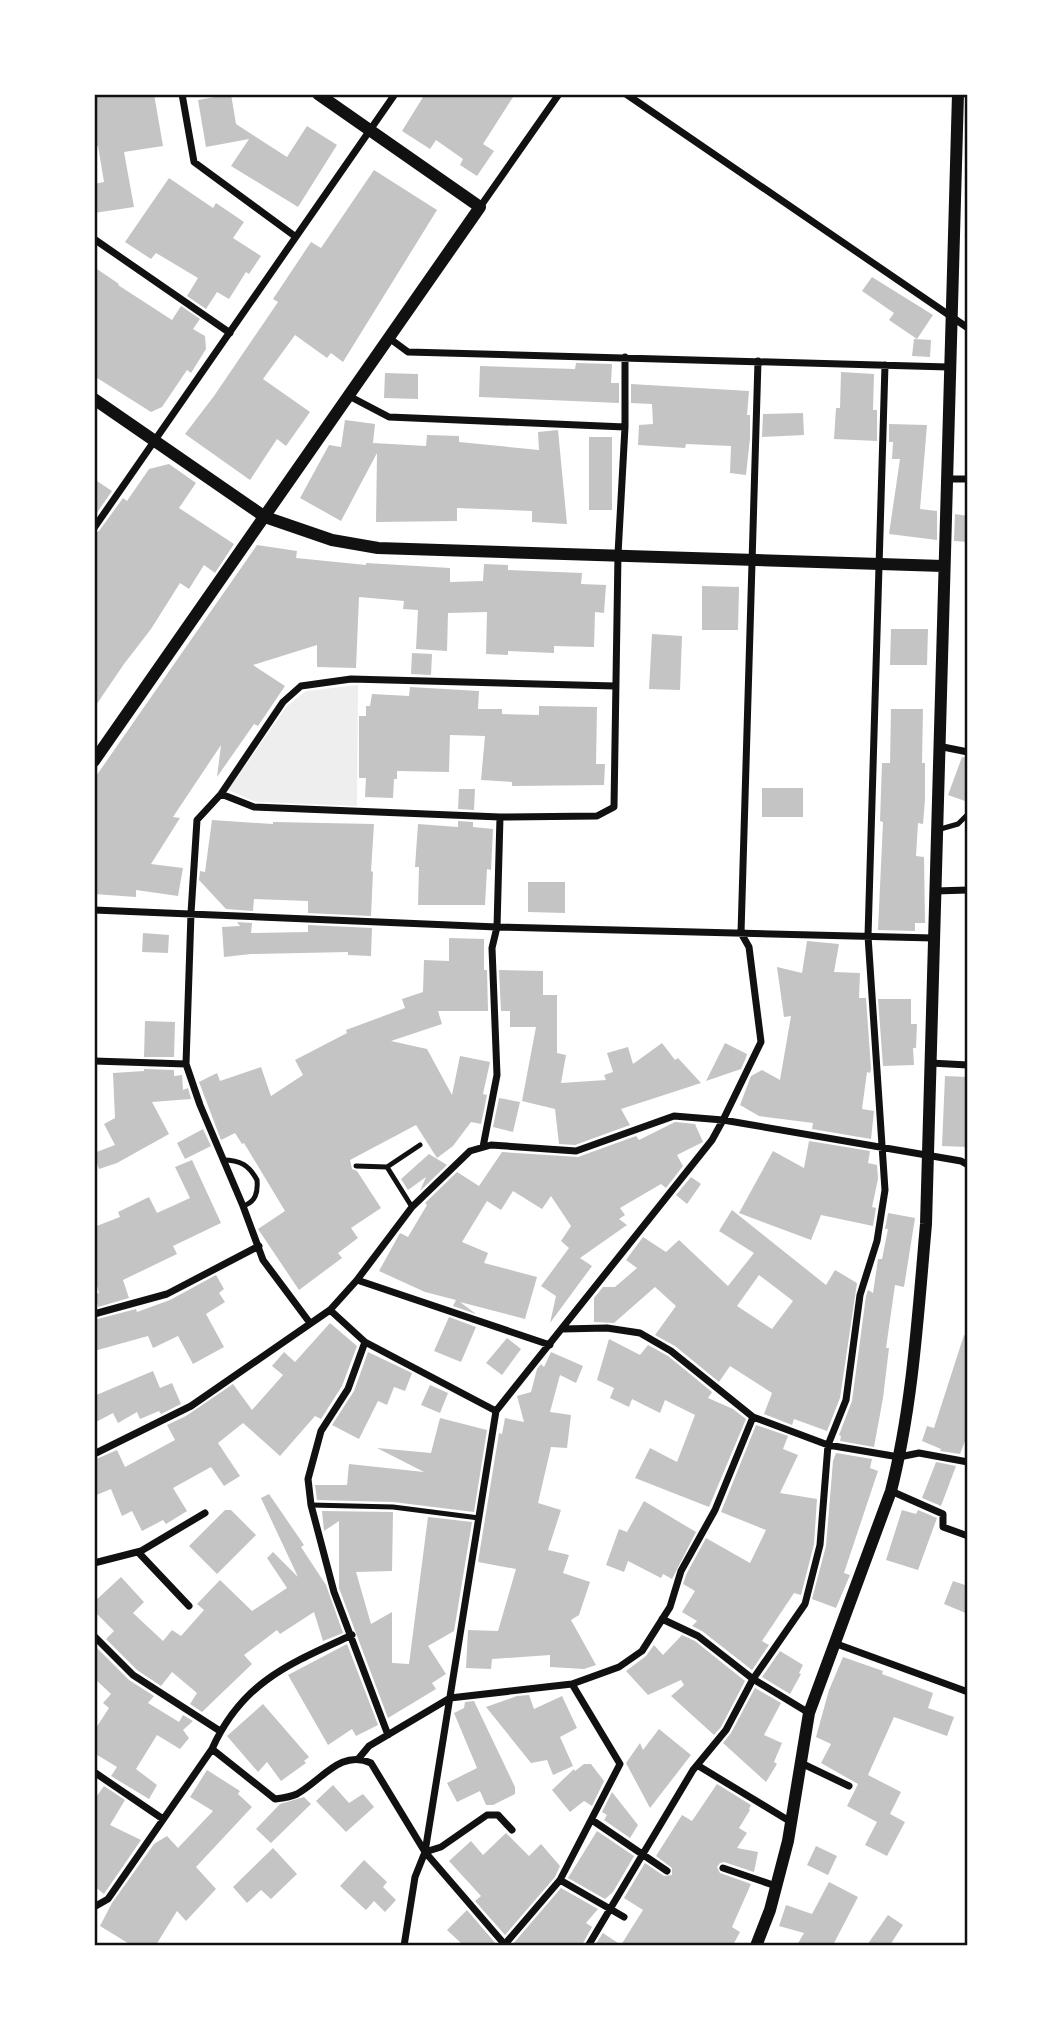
<svg xmlns="http://www.w3.org/2000/svg" width="1062" height="2040" viewBox="0 0 1062 2040" font-family="Spectral,serif">
<style>
.green{fill:#eee}
.building{fill:#c4c4c4;fill-rule:evenodd}
.lines{fill:none;stroke-linecap:round;stroke-linejoin:round}
.service{stroke:#111;stroke-width:5}
.minor{stroke:#111;stroke-width:7}
.tertiary{stroke:#111;stroke-width:12}
.neatline{fill:none;stroke:#111;stroke-width:2.5}
</style>
<rect width="100%" height="100%" fill="#fff"/>
<!-- green -->
<path class="green" d="M358 685 357 806 256 802 228 790 287 706 306 691Z"/>
<!-- building -->
<path class="building" d="M94 94H154L163 146 124 152 134 207 94 213V184L104 182 98 146 94 147Z
M231 94 236 124 287 157 307 126 337 145 298 207 231 166 249 139 206 147 198 100Z
M425 94H515L483 144 494 151 477 176 460 165 463 159 436 140 430 149 402 131Z
M374 170 437 210 343 362 331 353 327 358 295 335 263 379 310 412 286 446 277 439 250 480 185 434 214 396 278 302 273 299 311 242 321 248Z
M169 178 213 208 216 203 244 222 233 238 261 256 249 274 246 272 229 299 217 292 206 309 187 296 198 278 156 253 151 259 125 242Z
M94 267 119 284 118 285 172 320 181 306 200 319 193 329 205 336 206 349 191 373 187 370 162 407 151 412 94 376Z
M872 277 933 315 917 339 889 320 894 313 862 291Z
M914 339 931 340 930 357 912 356Z
M576 363 612 364 611 383H619V403L479 397 480 366 575 369Z
M841 372 874 374 873 410H877V441L834 439 836 408H840Z
M385 373 418 374V399L384 398Z
M631 384 749 391 747 415H750V438L746 475 730 473 731 446 686 444 685 448 638 445 639 425 653 424 652 404 631 403Z
M803 413 804 435 762 437 763 414Z
M345 420 375 424 373 443 426 446 427 435 459 436V442L539 450 538 432 558 430 567 524 532 522V511L457 508V521L376 522 377 453 341 521 300 498 329 445 341 447Z
M889 424 927 425 920 509 937 511V540L889 534 900 459H892L893 442H889Z
M589 437H612V510H589Z
M169 464 196 483 179 508 234 544 215 573 204 565 189 589 180 583 151 629 124 664 94 708V534L99 531 123 498 127 501 149 469Z
M94 479 112 491 94 517Z
M955 514 968 516V542L954 541Z
M257 545 297 551 296 558 366 565V563L450 568V582L483 581 484 564 508 565V570L582 573 581 584 606 585 604 613 595 612 594 647 554 646V653L508 651V655L486 654 487 612 448 613 447 651 416 649 418 610 403 609 404 601 359 597 356 668 317 667V645L253 665 285 686 258 726 254 724 217 777 221 745 173 817 180 818 151 864 183 868 178 896 136 890V897L94 894V779Z
M702 586 739 587 738 630H702Z
M891 629H928L927 665H890Z
M652 634 682 636 680 690 649 689Z
M412 653 432 654 431 675 411 674Z
M410 687 479 691 478 709H502V714L539 715V706L597 707 596 764H605L604 785 512 786V782L481 780 485 736 450 735 449 772 397 771V779H394L393 798 365 797 366 778H359V716H366V706H370L372 694 409 696Z
M891 709H923L922 763H925V800L923 824 918 823 916 856 924 857 925 923H915V931L878 930 883 822 880 821 882 763H890Z
M962 757 968 758V802L948 795Z
M762 788H803V817H762Z
M459 789H475L474 810 458 809Z
M212 820 273 824V822L374 824 371 871 373 872 371 916 308 913V901L254 899 253 911 226 909 199 880 200 871 205 872Z
M458 821 473 822V827L493 829 491 870 487 869 485 905H418L419 867H415L418 824 458 827Z
M528 882H565V913L528 912Z
M237 922 252 923 251 933 308 932V925L372 928 371 956 348 955V952L251 954 224 957 222 927 240 926Z
M143 933 169 935 168 953 142 952Z
M449 938 484 939V970H487L488 1011H438L442 1024 391 1041 427 1049 452 1095 460 1056 490 1062 483 1094 487 1095 481 1124 471 1122 453 1146 437 1158 416 1125 350 1160 352 1169 357 1171 381 1208 351 1228 358 1238 338 1253 342 1258 299 1290 258 1229 285 1211 244 1143 242 1144 235 1133 221 1140 199 1082 217 1073 220 1081 261 1067 271 1096 303 1075 295 1060 347 1033 346 1030 405 1008 402 999 423 992 424 960 449 961Z
M807 941 839 944 834 972 860 973 859 998H866L871 1069 870 1073 867 1072 862 1109 874 1111 871 1139 812 1129 813 1123 759 1116 740 1105 751 1076 762 1070 780 1080 791 1016 784 1017 777 967 802 973Z
M499 970 543 971V995H557V1053L566 1055 561 1083 606 1080 604 1075 613 1072 607 1053 628 1047 633 1064 662 1043 675 1060 678 1058 701 1083 621 1109 630 1125 575 1145 559 1144 555 1109 522 1101 536 1027H510V1011H501Z
M878 999H911V1024H917L916 1048H913L914 1065 883 1066Z
M145 1021 175 1022 174 1057H144Z
M725 1043 747 1054 745 1060 741 1069 706 1081Z
M144 1069 174 1070V1076L182 1075 183 1090 188 1088 191 1099 152 1102 169 1134 117 1163 99 1169 94 1153 115 1145 104 1124 115 1118 113 1073 144 1071Z
M945 1076 968 1077V1147L942 1146Z
M499 1098 520 1102 513 1132 493 1127Z
M675 1122 695 1124 703 1142 677 1155 683 1166 666 1188 661 1184 620 1208 625 1215 619 1219 627 1225 580 1258 592 1266 550 1323 556 1296 541 1286 569 1248 561 1241 571 1226 551 1196 542 1209 513 1191 501 1210 487 1201 462 1242 488 1253 484 1263 537 1277 525 1319 460 1302 476 1314 453 1306 456 1300 425 1292 379 1271 400 1233 408 1237 427 1205 425 1203 457 1172 479 1186 502 1152 578 1157 636 1136 639 1140Z
M203 1129 211 1146 185 1159 177 1143Z
M809 1141 870 1151 868 1163 877 1165 878 1179 872 1207 876 1208 873 1226 821 1215 811 1240 739 1213 773 1151 804 1168Z
M429 1154 447 1165 420 1191 426 1177 408 1190 401 1179Z
M192 1160 221 1223 173 1246 177 1254 123 1280 129 1298 98 1307 95 1294 99 1293 94 1275V1227L120 1217 118 1212 149 1197 157 1213 190 1198 175 1167Z
M691 1177 701 1184 687 1204 676 1195Z
M732 1210 826 1285 835 1270 857 1283 840 1398 827 1431 794 1419 792 1425 764 1414 772 1393 730 1366 719 1382 675 1346 655 1335 676 1306 655 1287 614 1323 594 1322V1298L603 1287H615L637 1268 626 1260 643 1237 666 1252 679 1240 728 1286 754 1253 719 1231ZM759 1275 793 1301 772 1329 737 1306Z
M888 1213 915 1218 904 1287 895 1285 886 1348H889L883 1398 874 1447 840 1441 841 1436 839 1435 852 1401 866 1296 868 1290 873 1293 878 1259H882L888 1229H885Z
M216 1275 224 1289 219 1293 225 1302 206 1314 224 1347 193 1364 178 1336 153 1348 148 1336 94 1351V1320L136 1309 137 1312 170 1300Z
M449 1317 476 1327 461 1362 434 1351Z
M330 1323 357 1346 342 1386 321 1419 315 1416 280 1456 243 1423 218 1443 240 1476 224 1486 211 1467 173 1488 187 1511 166 1524 163 1520 142 1531 132 1511 122 1516 111 1489 94 1496V1460L117 1450 125 1467 175 1440 167 1425 186 1416 233 1384 252 1410 283 1375 272 1366 284 1352 295 1362Z
M964 1335 968 1336V1433L960 1454 940 1451 941 1449 922 1441 927 1426 934 1428Z
M507 1338 521 1349 502 1375 486 1363Z
M609 1339 640 1355 648 1345 668 1356 712 1392 708 1398 733 1409 746 1419 709 1507 635 1478 650 1448 677 1462 695 1415 665 1400 660 1413 632 1399 629 1407 610 1398 614 1388 597 1380Z
M368 1352 412 1373 405 1391 394 1387 387 1405 378 1401 359 1439 332 1425 354 1391Z
M551 1352 583 1366 576 1383 560 1375 550 1412 571 1415 567 1448 551 1447 538 1503 561 1510 548 1550 569 1555 563 1573 590 1582 579 1615 571 1620 596 1665 584 1669 550 1667V1655L492 1659 491 1669 466 1668 468 1630 498 1631 516 1569 478 1562 499 1433 502 1434 505 1418 524 1422 517 1396 531 1392 537 1369 541 1364 544 1367Z
M153 1371 160 1388 172 1383 181 1404 161 1414 159 1411 140 1419 137 1412 118 1423 113 1413 94 1423V1396Z
M430 1385 448 1393 440 1413 421 1405Z
M440 1418 487 1430 474 1512 393 1502 317 1500 315 1485H347L349 1464 424 1472 377 1448 431 1453Z
M756 1425 788 1436 783 1449 798 1455 780 1493 817 1499 814 1544 801 1595 794 1593 762 1641 769 1645 752 1670 702 1631 692 1626 697 1621 682 1612 695 1591 683 1584 687 1573 706 1538 750 1563 766 1530 721 1512Z
M836 1453 872 1459 870 1468 878 1471 844 1573 850 1575 836 1608 812 1599 826 1546 833 1461Z
M936 1462 956 1466 941 1506 922 1498Z
M269 1494 304 1545 301 1547 326 1585 343 1633 323 1641 314 1612 280 1634 277 1630 244 1655 252 1664 202 1712 190 1704 197 1693 172 1672 161 1686 137 1670 106 1639 114 1631 94 1611V1602L121 1577 144 1602 133 1613 163 1641 172 1630 181 1636 204 1610 197 1604 220 1580 252 1611 287 1588 267 1558 273 1552 298 1577 261 1498Z
M644 1501 696 1532 672 1579 663 1574 661 1578 628 1561 624 1572 606 1565 619 1529 627 1532Z
M225 1510H231L256 1535 217 1574 189 1546Z
M902 1510 916 1514 918 1510 937 1518 918 1570 886 1560Z
M322 1511 393 1512 392 1571 356 1572 371 1624 392 1612V1663L409 1664 428 1517 472 1522 454 1631 428 1646 446 1674 432 1683 436 1689 388 1718 339 1588V1521L324 1531Z
M953 1581 968 1586V1614L944 1604Z
M682 1635 695 1641 745 1681 721 1727 714 1735 671 1696 684 1685 681 1680 648 1695 626 1671 646 1656 654 1645 663 1655Z
M347 1644 378 1725 356 1736 352 1729 328 1745 288 1675Z
M97 1648 129 1680 154 1696 148 1703 179 1722 183 1715 193 1721 183 1730 189 1738 180 1749 157 1735 136 1769 157 1785 149 1799 111 1776 117 1767 94 1753V1731L109 1708 103 1703 111 1694 94 1678V1651Z
M780 1651 803 1665 799 1673 801 1674 790 1694 762 1677Z
M843 1657 883 1671 882 1674 933 1693 928 1708 954 1717 947 1736 894 1717 868 1775 901 1792 890 1814 905 1822 887 1856 865 1845 877 1822 847 1806 858 1784 821 1763 831 1744 816 1737 829 1690Z
M755 1688 781 1703 764 1735 782 1743 774 1762 777 1764 766 1782 723 1743 731 1733Z
M529 1695 534 1709 562 1696 577 1728 560 1737 573 1766 553 1775 547 1760 531 1763 486 1707 517 1696Z
M474 1701 515 1787V1794L493 1805H486L480 1791 457 1802 447 1783 477 1768 454 1713 464 1708 465 1702Z
M263 1704 309 1757 304 1761 306 1763 281 1781 267 1762 258 1772 227 1736Z
M659 1729 691 1755 650 1808 626 1763 640 1743 643 1750Z
M584 1764H591L604 1781 592 1806 584 1801 570 1812 552 1790 574 1769 575 1771Z
M207 1770 240 1791 238 1794 252 1807 196 1867 216 1889 186 1921 177 1911 156 1945H131L100 1926 112 1903 154 1844 167 1836 178 1848 213 1811 190 1797Z
M717 1784 751 1805 749 1809 750 1810 739 1828 747 1833 737 1848 758 1852 754 1872 724 1862 720 1863 717 1867 720 1873 751 1884 732 1927 740 1932 733 1945H595L603 1933 621 1945 643 1910 624 1898 645 1863 664 1876 672 1875V1868L656 1856 682 1815 692 1821Z
M333 1785 349 1803 363 1794 374 1807 346 1832 316 1801Z
M104 1786 125 1800 110 1825 141 1840 104 1894 94 1886V1800Z
M612 1792 638 1825 630 1838 604 1820 607 1815 602 1812Z
M304 1797 311 1804 271 1843 256 1829 280 1804Z
M597 1831 634 1856 613 1892 605 1899 568 1878Z
M506 1833 529 1856 541 1844 560 1866 555 1877 505 1935 475 1901 481 1896 449 1861 471 1841 483 1855Z
M816 1846 837 1856 828 1875 807 1865Z
M273 1848 297 1874 271 1899 261 1890 247 1903 233 1887Z
M364 1860 387 1882 383 1887 396 1900 385 1912 374 1901 366 1910 340 1886Z
M829 1882 858 1897 833 1945H797L804 1933 779 1926 786 1905 812 1914Z
M561 1888 598 1909 586 1923 592 1927 582 1945H512Z
M467 1910 497 1945H463L447 1930Z
M888 1915 903 1925 890 1945H867Z"/>
<g class="lines">
<!-- service -->
<path class="service" d="M937 830 958 824 968 814
M223 1160C240 1160 249 1165 257 1180 258 1192 256 1202 243 1206
M356 1166 387 1167
M412 1207 387 1167 420 1145
M311 1505 393 1507 479 1518"/>
<!-- minor -->
<path class="minor" d="M182 94 194 162 296 237
M626 94 968 328
M480 207 559 94
M94 239 230 333
M389 338 408 352 948 367
M349 396 389 417 625 427
M946 479H968
M94 528 395 94
M938 746 968 752
M221 794 254 807 500 817 597 816 614 807 618 554 625 427V357
M935 891 968 890
M94 910 497 927 933 938
M94 1061 186 1064
M930 1063 968 1065
M483 1147 497 1075 492 948 497 927 500 817
M357 1280 550 1345
M330 1310 365 1342 348 1389 321 1431 308 1479 311 1505 334 1592 388 1735
M94 1314 167 1294 259 1246
M310 1323 263 1260 243 1206 200 1105 186 1064 191 913 197 820 221 794 283 702 301 686 351 679 615 686
M562 1329 607 1328 640 1333 671 1351 753 1417 828 1445 899 1457 919 1453 968 1462
M365 1342 496 1411
M94 1454 191 1406 330 1310 357 1280 412 1207 470 1151 491 1145 576 1151 674 1116 723 1120 961 1161 968 1165
M891 1491 943 1514V1527L968 1536
M138 1552 189 1606
M94 1563 141 1551 205 1513
M662 1619 698 1636 753 1679 809 1713
M94 1636 133 1675 220 1731
M834 1643 968 1692
M212 1749 275 1799C283 1798 291 1797 297 1794 322 1780 341 1749 371 1763L425 1852 506 1946
M359 1758 369 1746 450 1698 572 1684 619 1667 642 1651 670 1607 681 1571 715 1510 753 1417
M801 1763 849 1786
M697 1765 791 1822
M94 1772 163 1819
M592 1820 667 1871
M425 1852 441 1847 487 1815H498L512 1830
M723 1868 776 1886
M560 1880 624 1917
M94 1907 108 1899 212 1749C242 1682 289 1664 352 1635
M505 1944 560 1880 620 1764 572 1684
M404 1946 415 1877 425 1852 496 1411 712 1140 723 1120 761 1042 749 947 741 933 758 361
M588 1946 693 1770 726 1730 753 1679 805 1604 820 1545 828 1445 846 1400 860 1295 877 1241 885 1190 868 936 885 365"/>
<!-- tertiary -->
<path class="tertiary" d="M94 399 265 517 332 540 378 548 943 566
M94 761 480 207 318 94
M756 1946 770 1910 788 1841 809 1713 891 1491C913 1404 918 1313 926 1224L958 94"/>
</g>
<!-- border -->
<rect width="1062" height="2040" fill="none" stroke="#ffffff" stroke-width="192"/>
<rect x="96" y="96" width="870" height="1848" class="neatline"/>
</svg>
